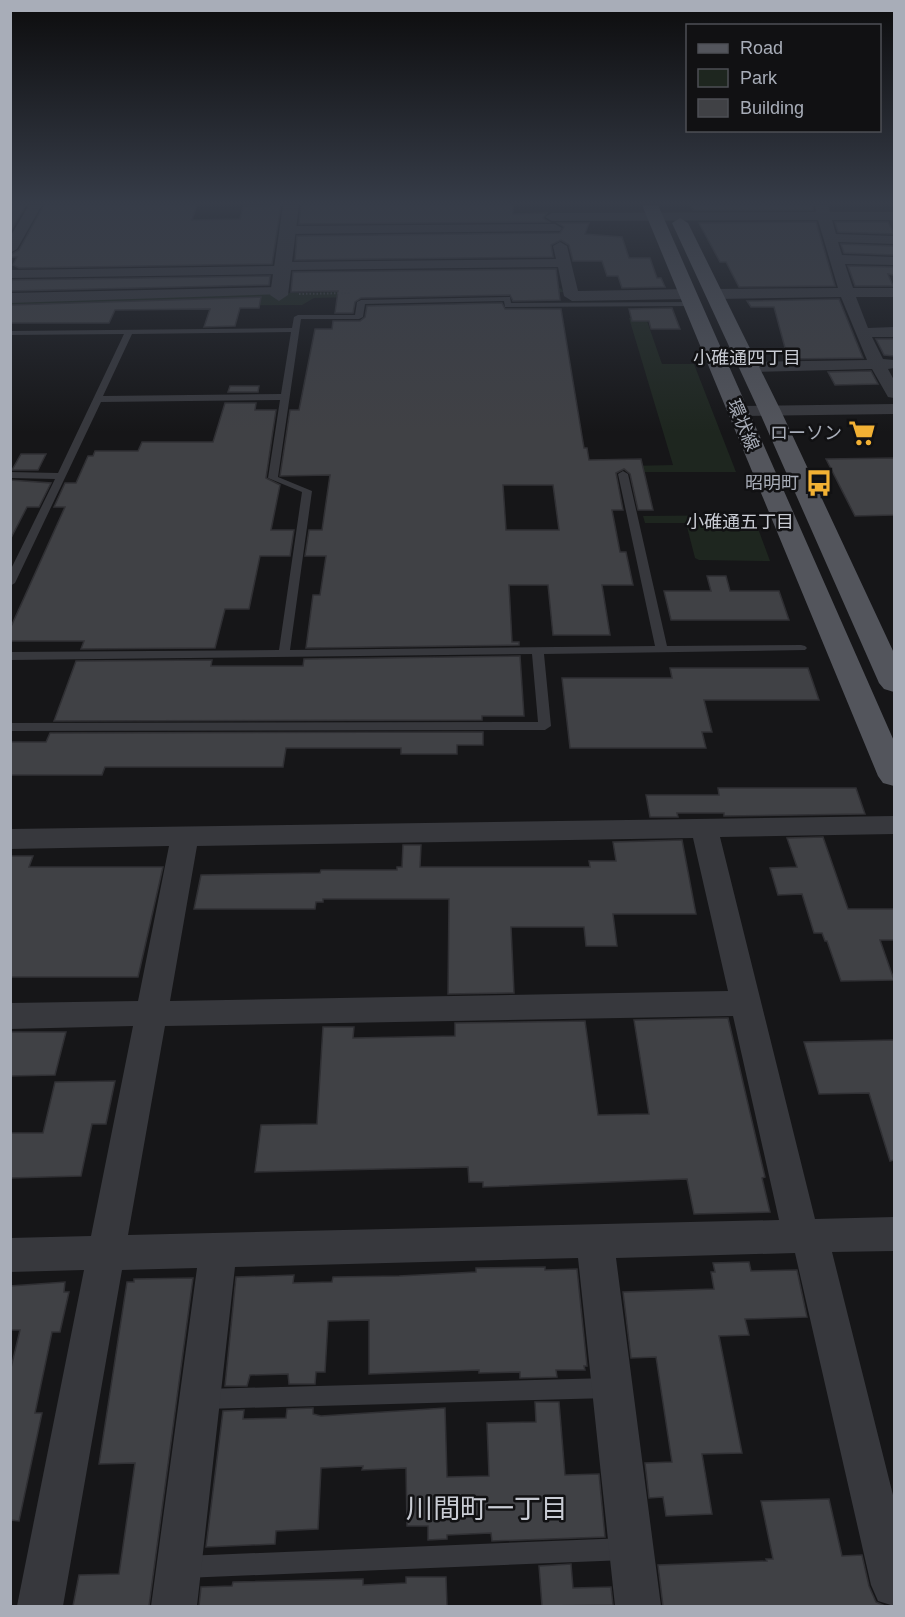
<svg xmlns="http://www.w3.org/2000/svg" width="905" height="1617" viewBox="0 0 905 1617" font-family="Helvetica,'Noto Sans JP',sans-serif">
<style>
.green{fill:#1e261f}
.building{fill:#404145;stroke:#303034;stroke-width:1.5;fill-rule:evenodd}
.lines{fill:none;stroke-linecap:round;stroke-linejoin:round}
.path{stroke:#3d3f44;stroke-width:2;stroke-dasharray:1.5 2;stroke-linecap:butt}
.service{fill:#37383d;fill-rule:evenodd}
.minor{fill:#37383d;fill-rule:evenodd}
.tertiary{fill:#37383d;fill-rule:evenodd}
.primary{fill:#53555c;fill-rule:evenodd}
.labels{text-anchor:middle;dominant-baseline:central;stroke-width:5;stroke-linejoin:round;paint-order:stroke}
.far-neighbourhood-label{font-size:18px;fill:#c9ccd4;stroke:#111113}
.far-street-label{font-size:18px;fill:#a8adb8;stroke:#111113}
.far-poi-label{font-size:18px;fill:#a8adb8;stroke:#111113;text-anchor:end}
.near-neighbourhood-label{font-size:27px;fill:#c9ccd4;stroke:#111113}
</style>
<rect width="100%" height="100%" fill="#161618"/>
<!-- green -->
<path class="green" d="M560 288 564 292 314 298 302 305 114 306 11 311 10 298Z
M629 318H646L662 364H694L736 472H631L629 466 673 465Z
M753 515 770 561 699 560 695 558 686 523H645L643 516Z"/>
<!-- building -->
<path class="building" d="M10 205H26L10 232Z
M44 205H197L192 220 240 219 243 206 281 205 272 264 19 268 13 265 17 257H10V255L19 250Z
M301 205H513V214L547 213 543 218 549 222 299 224Z
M690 205H813V210H693Z
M816 222 835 286 739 287 726 262H720L699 223Z
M835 222H888L894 234 838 232Z
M558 223H589L585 234 622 237 629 258H650L657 278H661L665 287 622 288 618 276H607L602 261H573L569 245 561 240 551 245 553 257 295 260 297 236 560 233 564 227Z
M841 244 894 246V255L844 253Z
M848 266 894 267V275L888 274 893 286H855Z
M556 269 560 300 513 301 510 295 361 298 355 302 353 313H335L338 291 291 292 293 272Z
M270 276 269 285 10 291 12 280Z
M261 297 259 308H240L235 326 204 327 210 309 115 310 109 323H10V305Z
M839 299 863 358 788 359 774 307H751L747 301Z
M502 303 505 309H561L584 448H587L589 460 641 459 653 510H638L630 474 624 469 616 473 623 510H612L620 552H626L633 585H602L610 635H553L548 585H509L512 642H519V645L306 648 313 595H320L326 556H305L309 530H322L330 475 280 476 290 410H299L315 329H332L333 321H360L365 317 367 306ZM503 485H553L559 530H506Z
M672 308 680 329H651L649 321H632L629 309Z
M876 339H894V356L884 355Z
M871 371 878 384 835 385 828 372Z
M230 386H259L258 392H228Z
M225 403H256L255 410H276L266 478 280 485 271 530H294L290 556H260L249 609H225L215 648 81 649 84 641H10V629L65 507H54L65 483H76L88 456H93L95 451H138L142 442H213Z
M21 454H46L38 470H12Z
M894 458V515L855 516 826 459Z
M10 480 51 483 39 507H27L10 540Z
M707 576H726L730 591H779L789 620H671L664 591H711Z
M520 656 524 716H482V720L54 721 76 661 212 660 211 666H303L304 659Z
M670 668H808L819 700H704L712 732H702L706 748H570L562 678H672Z
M483 732V745H457V754H401V748H286L283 767H105L102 775H10V742H46L50 733Z
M718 788H856L865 814 724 816V813H677L678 817H650L646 795H719Z
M823 837 848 909H894V940H880L894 980 841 981 827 941H825L822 933H814L802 894 778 895 770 868 797 867 787 838Z
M682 840 696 914H613L617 946H586L584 927H511L514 993 448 994 449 899H323V902H316L315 909H194L201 875 320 873 321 870H397V867H402L403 845H421L420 867H590L589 861H616L613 842Z
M10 856H33L29 867H163L138 977H10Z
M728 1018 765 1177 762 1178 770 1212 694 1214 687 1179 483 1187V1182H469L468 1167 255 1172 261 1125 317 1124 323 1027H354L353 1038 455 1036V1023L585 1021 598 1115 649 1114 634 1020Z
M10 1032H66L55 1075 10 1076Z
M894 1040V1160L890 1161 869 1093 819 1094 804 1042Z
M115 1081 106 1124H92L81 1176 10 1178V1133H43L55 1082Z
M749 1262 751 1271 797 1270 807 1317 745 1319 749 1335 719 1336 742 1453 702 1454 712 1514 666 1516 663 1497 649 1498 645 1463 672 1462 656 1357 631 1358 623 1292 714 1289 711 1272H715L713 1263Z
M545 1267V1270L577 1269 587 1366H584L585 1370H556L557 1377 520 1378V1372L479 1373V1370L369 1374V1320L328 1321 325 1372H316L315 1384H289L288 1374 250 1375 247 1386H225L236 1277 294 1275 293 1283 332 1282 333 1277 399 1276 476 1272V1268Z
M193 1278 149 1606H73L79 1575 119 1574 135 1463 99 1464 127 1282H134V1279Z
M65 1282 64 1292H69L60 1332H52L35 1413H42L19 1521 10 1520V1372L20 1330H10V1286Z
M535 1402H559L565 1475 599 1474 605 1537 492 1541 491 1533 447 1535V1539L428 1540V1526H407L406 1468 362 1470 363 1466 321 1468 318 1529 276 1531 275 1544 206 1547 223 1411 244 1410 243 1419 286 1418 287 1409 313 1408V1414L321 1416 445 1408 447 1477 489 1476 487 1423 536 1422Z
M829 1499 842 1556 862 1555 869 1586 876 1602 885 1606H663L658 1565 767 1561 766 1559H773L761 1501Z
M571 1564 573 1588 611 1587 613 1605 542 1606 539 1566Z
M406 1577H446L447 1606H199L201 1587 232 1586 233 1582 363 1579V1585L406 1583Z"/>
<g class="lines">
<!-- path -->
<path class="path" d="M299 294 351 293"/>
<!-- service -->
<path class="service" d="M507 297H510L511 303 692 302 696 304 692 306 508 307H505L504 301 365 304 363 317 359 319H301L278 477 312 491 290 650 655 646 618 474 623 471 628 474 667 646 801 645 805 646 807 648 805 650 544 654 551 726 545 730 10 731V723L538 722 532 654 10 660V652L279 650 302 492 268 478 280 400 101 402 15 583 10 586V571L55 479 10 478V472L58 473 124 334 10 335V331L292 328 294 317 298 315H355L357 302 361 300ZM291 332 281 394 103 396 132 334Z
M608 1378 615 1381 618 1388 615 1395 608 1398 204 1409 197 1406 194 1399 197 1392 204 1389Z
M626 1538 634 1541 637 1549 634 1557 626 1560 184 1578 176 1575 173 1567 176 1559 184 1556Z"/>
<!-- minor -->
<path class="minor" d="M29 205H42L17 249 10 253V237Z
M815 205H828L830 212H894V220H832L836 234 894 236V244L838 242 842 255 894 257V265L845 264 853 288H894V297H856L868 328 894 327V337H872L883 359 894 360V368L888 369 894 380V398L888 397 872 369 749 372 741 367 749 362 867 360 841 297 715 299 707 294 715 289 838 288 818 220 552 221 545 217 552 213 816 212Z
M555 224 562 228 560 231 288 234 281 230 288 226Z
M560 242 567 246 578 291 688 289 696 294 688 299 572 301 564 296 558 267 289 270 282 274 10 278V270L276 266 283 262 556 259 553 246Z
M279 287 284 288 286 291 284 294 10 303V293Z
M894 404V414L737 416 728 411 737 406Z
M894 816V834L720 837 815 1219 894 1217V1251L832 1252 894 1499V1606L878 1601 871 1585 795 1253 616 1258 661 1606H615L578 1258 235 1267 197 1606H151L197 1268 122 1270 63 1606H17L84 1270 10 1272V1238L91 1236 133 1026 10 1029V1003L138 1001 169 846 10 849V829ZM693 838 728 991 170 1001 197 846ZM733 1016 779 1220 128 1235 165 1026Z"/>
<!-- tertiary -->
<path class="tertiary" d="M283 205H299L288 295 279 301 270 295Z"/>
<!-- primary -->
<path class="primary" d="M642 205H658L894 741V786L883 783 878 776Z
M680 218 688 223 781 411 894 653V692L884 689 879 683 759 411 672 223Z"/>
</g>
<!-- sky -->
<linearGradient id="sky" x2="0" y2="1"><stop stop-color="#0c0c0d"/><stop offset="0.47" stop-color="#363c48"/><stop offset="1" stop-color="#363c48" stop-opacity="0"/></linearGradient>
<rect width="905" height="432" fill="url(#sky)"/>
<!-- icons -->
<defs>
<symbol id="supermarket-bare" viewBox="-9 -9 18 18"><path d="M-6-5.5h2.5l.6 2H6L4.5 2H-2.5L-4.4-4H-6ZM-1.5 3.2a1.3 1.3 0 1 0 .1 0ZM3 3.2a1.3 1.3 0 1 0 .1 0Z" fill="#f2b134" stroke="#111113" stroke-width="2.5" paint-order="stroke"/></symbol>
<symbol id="bus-bare" viewBox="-9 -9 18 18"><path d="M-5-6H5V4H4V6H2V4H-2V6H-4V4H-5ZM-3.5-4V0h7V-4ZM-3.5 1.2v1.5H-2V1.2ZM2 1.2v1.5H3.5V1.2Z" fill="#f2b134" stroke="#111113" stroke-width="2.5" paint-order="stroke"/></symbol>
</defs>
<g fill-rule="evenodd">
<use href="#supermarket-bare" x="843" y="414" width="38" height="38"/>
<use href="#bus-bare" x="800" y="464" width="38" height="38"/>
</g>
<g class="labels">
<!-- far-neighbourhood labels -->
<g class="far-neighbourhood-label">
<text x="747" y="358">小碓通四丁目</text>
<text x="740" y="522">小碓通五丁目</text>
</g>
<!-- far-street labels -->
<g class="far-street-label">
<text transform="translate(743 425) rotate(67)">環状線</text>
</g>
<!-- far-poi labels -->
<g class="far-poi-label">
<text x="842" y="433">ローソン</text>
<text x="799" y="483">昭明町</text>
</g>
<!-- near-neighbourhood labels -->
<g class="near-neighbourhood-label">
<text x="487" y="1509">川間町一丁目</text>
</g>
</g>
<!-- border -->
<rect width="905" height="1617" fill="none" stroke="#a8adb8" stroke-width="24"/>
<!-- legend -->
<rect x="686" y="24" width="195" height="108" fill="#111113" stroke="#4d4f55" stroke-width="1.5"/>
<rect x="698" y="44" width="30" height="9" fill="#53555c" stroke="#4d4f55" stroke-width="1.5"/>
<text x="740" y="54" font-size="18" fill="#a8adb8">Road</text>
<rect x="698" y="69" width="30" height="18" fill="#1e261f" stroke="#4d4f55" stroke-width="1.5"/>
<text x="740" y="84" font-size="18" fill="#a8adb8">Park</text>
<rect x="698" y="99" width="30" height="18" fill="#404145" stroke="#4d4f55" stroke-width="1.5"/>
<text x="740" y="114" font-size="18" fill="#a8adb8">Building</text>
</svg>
